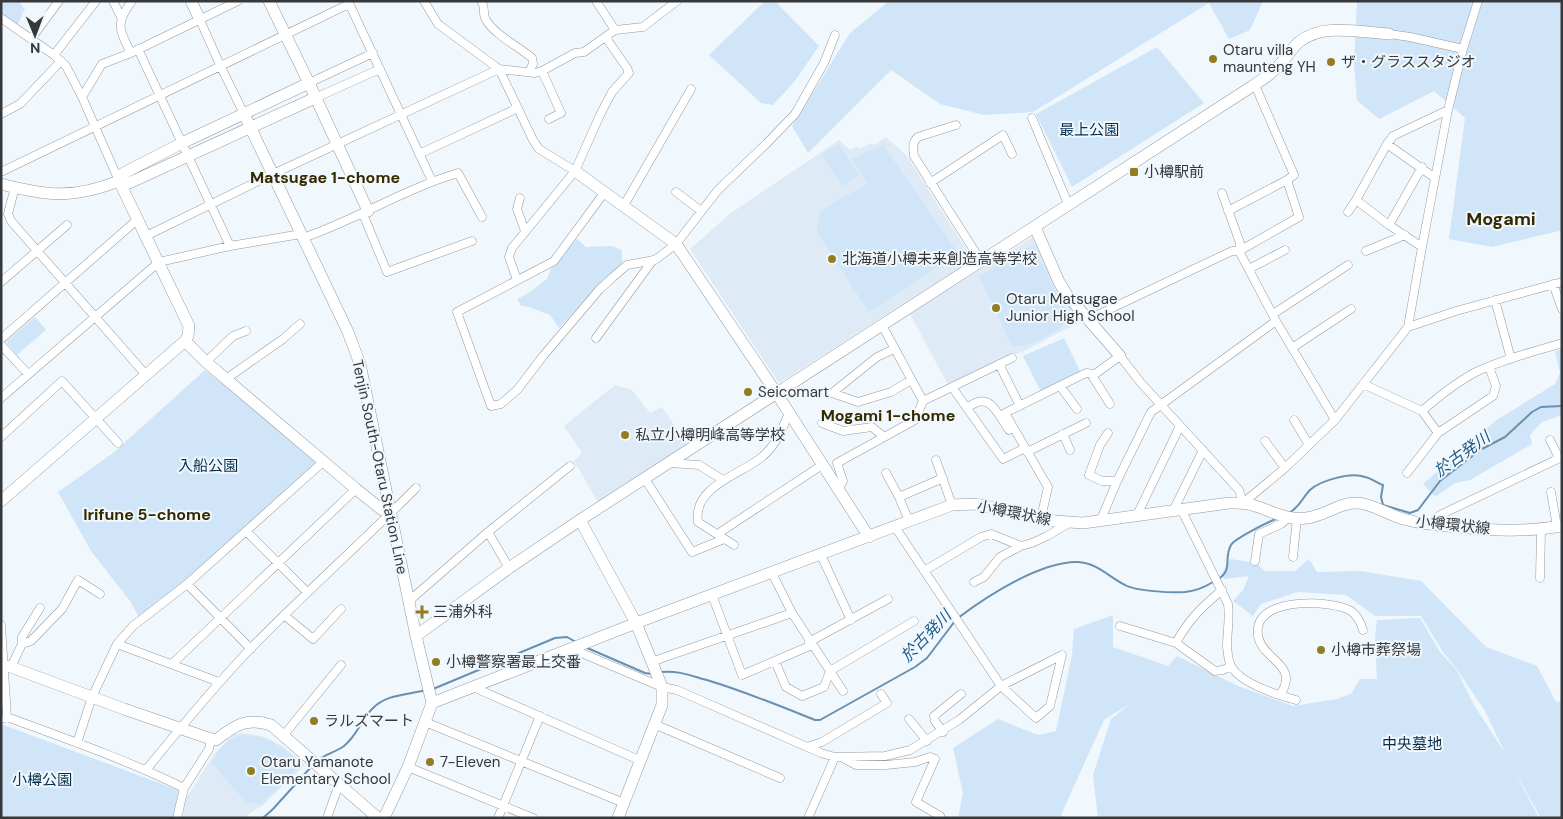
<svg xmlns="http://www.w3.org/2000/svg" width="1563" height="819" viewBox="0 0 1563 819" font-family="'DM Sans','Noto Sans JP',sans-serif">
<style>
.built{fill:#deeaf5}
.green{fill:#d0e5f7}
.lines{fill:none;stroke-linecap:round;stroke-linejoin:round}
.stream{stroke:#6990b0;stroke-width:2}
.street-casing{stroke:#949a9f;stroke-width:9}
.secondary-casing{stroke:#949a9f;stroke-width:12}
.street{stroke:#fff;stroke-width:8}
.secondary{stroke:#fff;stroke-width:11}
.poi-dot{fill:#927d23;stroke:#f0f7fd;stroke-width:2}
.labels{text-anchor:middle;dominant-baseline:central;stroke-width:4;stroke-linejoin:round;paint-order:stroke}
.poi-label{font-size:15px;fill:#36393b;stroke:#f0f7fd;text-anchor:start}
.park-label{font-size:15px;fill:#042f4d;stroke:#f0f7fd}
.street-label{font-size:15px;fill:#36393b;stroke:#f0f7fd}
.neighbourhood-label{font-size:16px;font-weight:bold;fill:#342a00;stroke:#f0f7fd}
.water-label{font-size:16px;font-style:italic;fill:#1e5985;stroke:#f0f7fd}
.quarter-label{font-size:18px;font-weight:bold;fill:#342a00;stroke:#f0f7fd}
</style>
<rect width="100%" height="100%" fill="#f0f7fd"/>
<!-- built -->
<path class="built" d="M886 137 906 155 970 255 967 263 779 383 690 249 731 213 839 140 850 150 857 146 859 149 871 143 874 145Z
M1033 237 1037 240 1066 302 1069 301 1081 321 1022 352 1006 357 948 385 910 314Z
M615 385 632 390 650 413 662 407 687 444 598 502 574 461 582 453 564 426Z
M243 733 265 737 283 746 305 765 262 806 251 812 244 818H183L185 800 215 753 234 734Z"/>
<!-- green -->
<path class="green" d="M1 1H19L25 10 17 25 3 16Z
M765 1H775L819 46 794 82 773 105 761 103 709 55Z
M889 1H1263L1250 30 1229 39 1209 3 1033 112 984 115 940 104 891 70 808 153 792 126 850 33Z
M1357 1H1562V229L1559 231 1492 247 1449 239 1465 118 1434 91 1379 119 1357 100 1354 64Z
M1157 47 1204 103 1072 187 1036 114Z
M839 144 859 175 842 186 822 155Z
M883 145 958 253 869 312 817 232 820 211 867 184 852 159Z
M577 239 586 247 611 246 622 250V263L607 277 559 328 550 315 529 307 521 306 517 299 527 294 547 279 551 269Z
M1033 245 1069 320C1057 332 1029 348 1012 346L979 276Z
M35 317 46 330 17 355 6 342Z
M1064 338 1080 371 1041 392 1023 356Z
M1562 349V415L1542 422 1530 435 1532 444 1470 480 1455 483 1435 497 1423 484 1495 421 1555 384 1560 373 1555 351Z
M205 370 323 462 141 621 130 601 91 551 58 492 113 453Z
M1230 559 1257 563 1264 571H1295L1309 559 1317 572 1361 571 1421 581 1486 647 1537 666 1556 702 1562 701V818H1541L1512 767 1539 818H1098L1093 775 1111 719 1131 703 1104 720 1061 815 1063 818H958L963 793 953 748 998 719 1038 735 1056 731 1072 655 1074 629 1113 615V647L1168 666 1177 656 1238 686 1293 706 1337 699 1351 694 1360 679H1377L1375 637 1377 620 1420 618 1440 652 1456 669 1474 705 1505 753 1485 711 1456 668 1443 652 1421 616H1375L1346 595 1298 592 1261 604 1253 616 1233 601 1243 590 1249 576 1224 579 1221 575Z
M1 724 178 790 174 818H1Z
M243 735C270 736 282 747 302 764L261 804 246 802 211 762C219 750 228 737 243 735Z"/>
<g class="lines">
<!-- stream -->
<path class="stream" d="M1289 513C1300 507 1302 498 1310 490 1321 480 1351 472 1365 477 1371 478 1377 483 1383 485L1381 497 1383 505 1410 513 1418 510 1440 481 1480 450 1505 437 1532 412 1541 407 1562 406
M1217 580C1234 570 1223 559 1231 545 1234 539 1268 522 1276 519
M958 618C987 596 1041 561 1078 562 1097 563 1109 577 1125 585 1135 591 1172 593 1185 592 1195 591 1205 587 1213 582
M585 647 645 673 652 674
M662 672C679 670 694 677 710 681 746 692 780 706 815 720H820L915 667 927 658 955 621
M433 689 555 638 567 637 576 642
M317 761C325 754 336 752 344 746 357 736 361 720 372 709 386 694 407 695 426 690
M263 818 273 809 312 766"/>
<defs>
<path id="street" d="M113 1 121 17
M348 1 432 181
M424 1 438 24 499 69 533 140 539 149 575 171
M481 1C486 7 482 14 486 20 496 36 518 46 532 58L533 64 529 72
M596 1 615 30
M1 18 54 55 66 66 82 97 119 181
M200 20 220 65 244 114
M1389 34 1410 37 1463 49
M31 39 59 1
M138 49 230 246
M131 53C119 30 115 23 132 1
M54 55 96 1
M542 71 561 113 549 119
M309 83 373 53
M82 97 102 64 131 53 238 1
M315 98 380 69
M1 114 20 104 61 61
M1032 118 1069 206
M956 125 918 137C912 142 913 148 914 156L981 261
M1387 144 1435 178
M419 154 518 108
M1 172 349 4
M930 183 1003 135 1012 154
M15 187 8 214 11 221 146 375
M676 192 701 211
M604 193 554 261 457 312 491 406 501 404 518 389 543 356 599 290 613 277 627 265 655 260 676 244 718 190 766 144 795 114 824 63 835 35
M1222 193 1240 243 1239 251 1276 321 1335 420
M520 198 517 209 525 231
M623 207 691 89
M1228 211 1287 180
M1348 212 1356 200
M363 214 387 272 472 241
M1389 225 1422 167
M146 236 273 174 499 69 535 73 542 71 575 53 584 52 615 30 643 27 677 1
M303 238C356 220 404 189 458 173L482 217
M1422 247 1389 225 1356 200 1387 144 1393 136 1448 110
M1366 251 1405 235
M1249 269 1285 250
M517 280 509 257 512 248 575 171 600 115 612 92 629 73 627 68 606 38
M1 282 67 225
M1553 284 1562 309
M1495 300 1511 359
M1273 314 1348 265
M1089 319 1232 251H1239L1299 217 1287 180 1294 175 1255 85
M882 325 923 401
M1408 327 1456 311 1562 282
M596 338 653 260
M1 339 138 219
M1 345 28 374
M1292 348 1351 309
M894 349 877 357 832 393 858 402 891 392 911 380
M206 362 233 336 246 331
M999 364 1020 406
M1091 374 1110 404
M226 379 283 339 300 324
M1363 384 1422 411 1438 433
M1060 386 1077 409
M952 387 1003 459 1025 448
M1 398 159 262 230 246 301 234
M967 408C990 390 996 412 1009 430L1013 428
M1422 411C1438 397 1457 382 1476 372 1503 359 1533 352 1562 343
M1294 420 1309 445
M822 423 843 431 872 427 884 437
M1108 433 1100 445 1089 475 1102 481H1117
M1063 434 1070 450
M1 437 62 381 118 443
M1550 440 1559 458
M1265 441 1285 468
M1027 452 1086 423
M936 460 952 505
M670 463 699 465 723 480
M886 473 899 497 909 521
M1407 473 1438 433 1493 396 1496 386 1489 367
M645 479 692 552 724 539
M838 490 843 481 837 463 915 420 923 401 1012 358
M1551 492 1557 527
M899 497 943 478
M1174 509 1203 450
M1181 509 1228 604C1230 620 1227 632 1227 647 1228 653 1228 661 1231 666 1240 683 1278 695 1296 700
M1137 515 1180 426
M1041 518 1048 487 1005 413 1086 373 1095 374 1120 356 1141 383 1239 490 1243 503 1285 468 1335 420 1408 327 1422 247 1448 110 1463 49 1478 1
M1100 522 1117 481 1151 412 1276 321
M1429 525 1440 515 1562 457
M246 531 307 592
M488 532 509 568
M719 535 722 531 822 465
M734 545 698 522C692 486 743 474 763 456 777 444 782 429 789 413
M821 555 851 620
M1293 557 1297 518
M1255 561 1259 534 1281 524 1289 517
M924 571 981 537 991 534 1021 546 1032 543 1047 536 1069 523
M772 573 792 613 843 691
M1540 578 1541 530
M974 582 984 577 1000 557 1021 546
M187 584 251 649
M712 595 742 675 812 645
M409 601 488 532 570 466
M284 615 313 639 341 609
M1 625 7 717
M1120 626 1176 643 1215 671 1223 670 1231 666
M809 642 888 599
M1176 643C1188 620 1203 606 1222 590
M22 644V637L40 608
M117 644 219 682
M572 649 662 687 677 690 821 753 835 757 885 756 910 750 959 720 1001 686 1062 655 1050 706 1036 718 1001 686 895 527
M775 661 786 687 802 696 824 687 830 671 914 621
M651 662 792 613
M172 664 356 489
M11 667 22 644 31 641 62 609 78 580 100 594
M473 687 639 760
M1280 695C1303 661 1253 660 1258 627 1263 597 1332 600 1351 611 1358 616 1361 623 1363 630
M1 719 7 717C67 739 127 760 184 788
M909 719 927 741
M425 722 624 803
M654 724 780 778
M943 732 935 721 934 716 961 694
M283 736 341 665
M77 743 92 697 117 644 133 626 187 584 323 462
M807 747 822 742 887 703 881 694
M841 757 856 765H886L915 762 930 757 935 759 916 802 940 816 939 818
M408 767 533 818
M146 770C180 728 213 688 250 649 304 594 361 543 416 488
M177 818 184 788 209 749 211 739
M327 818 339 784
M498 818 540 716
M808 818 835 757"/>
<path id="secondary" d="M191 1 200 20
M269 1 309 83 368 211
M309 83 182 143 122 174 119 181 129 183 315 98
M244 114 348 332 360 364 416 636 432 703 408 767 384 818
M575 171 676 244 777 394 869 537
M1 184C48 196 73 199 119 181L189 326 188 336 185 341 1 501
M1035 227 1059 282 1067 295 1120 356
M185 341 206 362 356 489 381 509 390 513
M580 520 636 623 662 687V705L618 818
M416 636 509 568 580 520 1251 87C1262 80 1273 73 1281 63 1287 57 1292 48 1299 42 1322 23 1360 32 1389 34
M1 666 11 667 124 709 211 739 216 740C235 725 247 717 271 725L378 818
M432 703 644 620 952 505 976 504 1055 521 1083 523 1229 503C1236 503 1244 502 1252 505 1270 510 1287 521 1306 518 1327 516 1342 499 1364 504 1377 507 1390 515 1403 519 1422 524 1441 526 1460 527 1494 531 1528 532 1562 526"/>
</defs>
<!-- street casing -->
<use href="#street" class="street-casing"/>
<!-- secondary casing -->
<use href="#secondary" class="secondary-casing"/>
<!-- street -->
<use href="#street" class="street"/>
<!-- secondary -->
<use href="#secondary" class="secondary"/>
</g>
<!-- markers -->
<g class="poi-dot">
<circle cx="1213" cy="59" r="5"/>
<circle cx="1331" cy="62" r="5"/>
<rect x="1129" y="167" width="10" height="10" rx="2.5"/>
<circle cx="832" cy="259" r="5"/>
<circle cx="996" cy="308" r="5"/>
<circle cx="748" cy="392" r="5"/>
<circle cx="625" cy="435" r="5"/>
<path d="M419.5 604.5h5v5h5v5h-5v5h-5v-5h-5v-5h5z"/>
<circle cx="1321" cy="650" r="5"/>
<circle cx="436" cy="662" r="5"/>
<circle cx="314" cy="721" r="5"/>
<circle cx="430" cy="762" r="5"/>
<circle cx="251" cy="771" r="5"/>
</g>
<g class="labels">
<!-- poi labels -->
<g class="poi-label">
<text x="1223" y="50">Otaru villa<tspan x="1223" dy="17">maunteng YH</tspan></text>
<text x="1341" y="62">ザ・グラススタジオ</text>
<text x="1144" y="172">小樽駅前</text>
<text x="842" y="259">北海道小樽未来創造高等学校</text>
<text x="1006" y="299">Otaru Matsugae<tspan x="1006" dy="17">Junior High School</tspan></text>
<text x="758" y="392">Seicomart</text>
<text x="635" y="435">私立小樽明峰高等学校</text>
<text x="433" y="612">三浦外科</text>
<text x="1331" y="650">小樽市葬祭場</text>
<text x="446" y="662">小樽警察署最上交番</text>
<text x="324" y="721">ラルズマート</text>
<text x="261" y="762">Otaru Yamanote<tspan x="261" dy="17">Elementary School</tspan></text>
<text x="440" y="762">7-Eleven</text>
</g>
<!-- park labels -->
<g class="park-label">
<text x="1089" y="130">最上公園</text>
<text x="208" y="466">入船公園</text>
<text x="1412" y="744">中央墓地</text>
<text x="42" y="780">小樽公園</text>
</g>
<!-- street labels -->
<g class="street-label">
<text transform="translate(380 467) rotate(78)">Tenjin South-Otaru Station Line</text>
<text transform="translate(1014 513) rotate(11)">小樽環状線</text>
<text transform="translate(1453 525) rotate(6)">小樽環状線</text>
</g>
<!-- neighbourhood labels -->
<g class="neighbourhood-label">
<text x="325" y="177">Matsugae 1-chome</text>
<text x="888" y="415">Mogami 1-chome</text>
<text x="147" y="514">Irifune 5-chome</text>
</g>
<!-- water labels -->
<g class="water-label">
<text transform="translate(1462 454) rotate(-36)">於古発川</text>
<text transform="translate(926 636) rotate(-46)">於古発川</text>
</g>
<!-- quarter labels -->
<g class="quarter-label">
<text x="1501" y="219">Mogami</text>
</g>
</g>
<!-- border -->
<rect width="1563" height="819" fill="none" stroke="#36393b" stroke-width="5"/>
<!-- north arrow -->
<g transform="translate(35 35) rotate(179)" stroke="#f0f7fd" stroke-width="4" paint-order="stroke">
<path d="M0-4L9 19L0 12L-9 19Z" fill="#36393b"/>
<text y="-8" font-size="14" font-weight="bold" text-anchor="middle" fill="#36393b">N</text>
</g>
</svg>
